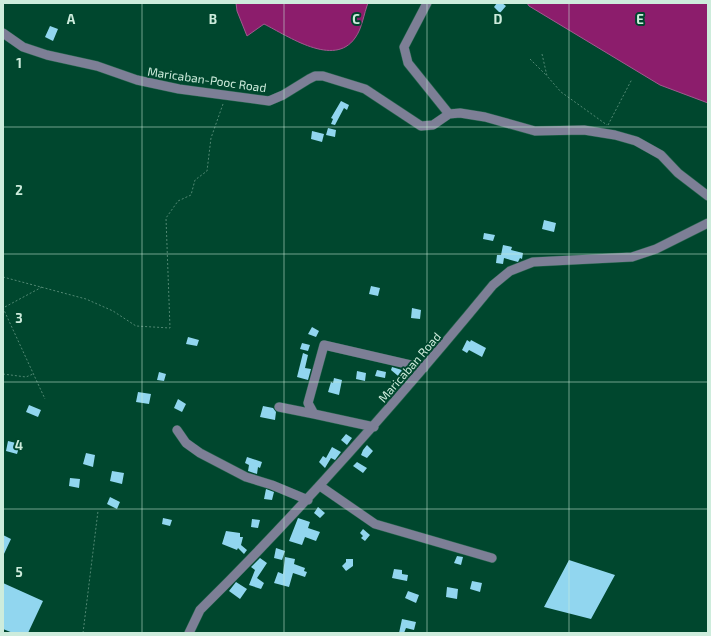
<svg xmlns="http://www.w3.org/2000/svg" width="711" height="636" viewBox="0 0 711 636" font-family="'Exo 2',sans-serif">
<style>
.water{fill:#8c1d6c;stroke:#a05b8e}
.building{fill:#91d6ef}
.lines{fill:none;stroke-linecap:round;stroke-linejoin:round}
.minor-casing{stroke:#25654d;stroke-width:10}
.path{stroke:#518873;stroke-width:1;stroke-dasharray:2 2;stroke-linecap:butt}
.minor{stroke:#7d7f96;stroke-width:9}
.grid{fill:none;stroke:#cdecdc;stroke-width:1;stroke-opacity:0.55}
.labels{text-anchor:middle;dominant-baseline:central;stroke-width:4;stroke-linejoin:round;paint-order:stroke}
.street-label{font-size:12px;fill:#cdecdc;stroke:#00472e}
.grid-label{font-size:13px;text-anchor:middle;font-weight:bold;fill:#cdecdc;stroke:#00472e;stroke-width:4;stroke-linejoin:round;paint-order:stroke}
</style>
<rect width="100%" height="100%" fill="#00472e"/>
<!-- water -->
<path class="water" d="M236 3H368C364 13 362 29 355 38 334 68 288 36 264 24L247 36 237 11Z
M527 3H708V103L660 85 529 6Z"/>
<!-- building -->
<path class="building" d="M497 3H502L506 6 500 13 494 7Z
M50 26 58 29 53 41 45 37Z
M341 101 349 105 347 110 344 108 335 125 331 124 333 119 331 118Z
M328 128 336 130 335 137 326 135Z
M312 131 324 134 322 142 311 139Z
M544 220 556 223 554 232 542 229Z
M484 233 495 235 493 241 483 239Z
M503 245 512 247 511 250 523 253 522 259 520 258 518 262 504 258 503 264 496 263 497 255H501Z
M371 286 380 288 378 296 369 294Z
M412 308 421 310 420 319 411 318Z
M312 327 319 331 316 337 308 334Z
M188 337 199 340 197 346 186 344Z
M467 340 470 342 471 340 486 348 482 357 469 350 467 353 462 350Z
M302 343 310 345 308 351 300 349Z
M303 353 308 355 305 368 311 369 308 380 297 377Z
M392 367 402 370 409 375 404 381 391 370Z
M377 370 386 372 385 378 375 376Z
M357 371 366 373 365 381 356 379Z
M159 372 166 374 164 381 157 380Z
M334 378 342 380 339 395 328 392 331 382 333 383Z
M138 392 151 394 149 404 136 402Z
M178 399 186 404 182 412 174 408Z
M29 405 41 410 38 417 26 412Z
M263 406 273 408 276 412 275 420 260 417Z
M346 434 352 438 347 445 341 440Z
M8 441 20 444 17 454 6 451Z
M367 445 373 451 367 458 361 455 363 450Z
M332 447 341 452 335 460 331 458 325 468 319 462 323 456 326 458Z
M86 453 95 455 93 467 83 464Z
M247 457 262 462 260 468 258 467 257 474 248 471 249 465 245 463Z
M357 462 367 468 363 473 353 466Z
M112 471 124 473 122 484 110 481Z
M70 478 80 479 79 488 69 486Z
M266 489 274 492 272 500 264 499Z
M110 497 120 502 117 509 107 504Z
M318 507 325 513 320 518 314 513Z
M163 518 172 520 170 526 162 524Z
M298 518 310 522 308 528 320 532 316 541 305 537 302 545 289 541Z
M252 519 260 520 258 528 251 527Z
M363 529 370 535 365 541 361 538 363 536 360 533Z
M226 531 240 533V537H243L241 545 247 550 244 554 238 548 237 550 222 544Z
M3 535 11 539 3 556Z
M276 548 285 551 282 560 274 558Z
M457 556 463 557 461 565 454 563Z
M285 557 295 559 294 564 305 568 304 571 307 572 305 577 293 573 289 587 274 583 278 572 283 574Z
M260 558 267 563 257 578 264 583 261 589 249 585 255 570 251 567Z
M346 559H353V566L346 571 342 566 346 562Z
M569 560 615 575 591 619 544 607Z
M394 569 402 570V574L408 575 407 581 392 578Z
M472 581 482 583 480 592 470 589Z
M236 582 247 589 240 599 229 591Z
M3 583 43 601 28 633H13L3 629Z
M447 587 458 589 457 599 446 597Z
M408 591 419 595 416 603 405 598Z
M402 619 416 622 414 630 406 628 404 633H399Z"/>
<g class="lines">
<defs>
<path id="minor" d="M427 3 404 47 408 63 449 114
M3 33 23 47 47 55 97 66 137 80 179 89 269 101 283 95 309 79 315 76H323L365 89 421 126 433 125 449 114 460 113 485 117 535 131 584 130 615 135 636 141 661 155 678 173 708 196
M279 407 314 414
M374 427 314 414 308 403 324 345 424 368
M177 430 186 443 200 453 246 477 272 485 308 500
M320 486 375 524 492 558
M189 633 200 610C304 507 400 398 493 285L510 271 533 262 632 257 656 249 708 223"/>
</defs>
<!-- minor casing -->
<use href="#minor" class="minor-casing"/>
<!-- path -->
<path class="path" d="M542 54 547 76 561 92 607 125
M530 59 547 76
M608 125 632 79
M3 277 86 299 113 311 136 326 170 328 166 218 178 201 191 195 195 180 207 171 211 138 223 104
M42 287 3 308 45 399
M3 374 26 377 33 374
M3 632 4 631
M83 633 98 511"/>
<!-- minor -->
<use href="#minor" class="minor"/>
</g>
<!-- grid -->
<path class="grid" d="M142 3V633M284 3V633M427 3V633M569 3V633M3 127H708M3 254H708M3 382H708M3 509H708"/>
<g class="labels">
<!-- street labels -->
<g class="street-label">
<text transform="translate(207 79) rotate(8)">Maricaban-Pooc Road</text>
<text transform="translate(409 367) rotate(-49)">Maricaban Road</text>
</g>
</g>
<g class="grid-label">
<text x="71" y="24">A</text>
<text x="213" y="24">B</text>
<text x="356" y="24">C</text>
<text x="498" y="24">D</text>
<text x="640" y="24">E</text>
<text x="19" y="68">1</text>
<text x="19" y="195">2</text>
<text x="19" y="323">3</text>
<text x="19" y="450">4</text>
<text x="19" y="577">5</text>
</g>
<!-- border -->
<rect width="711" height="636" fill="none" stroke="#cdecdc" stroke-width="8"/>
</svg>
